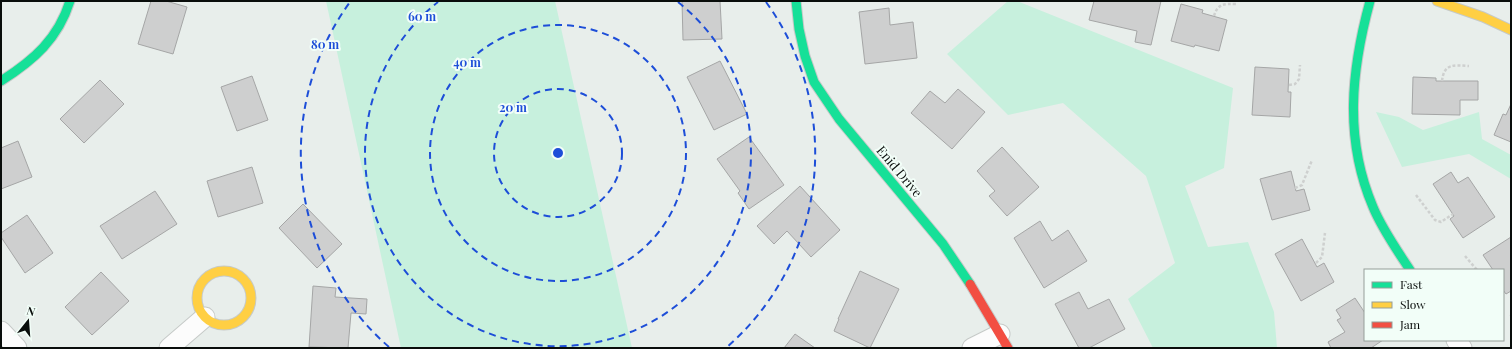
<svg xmlns="http://www.w3.org/2000/svg" width="1512" height="349" viewBox="0 0 1512 349" font-family="'Playfair Display',serif">
<style>
.green{fill:#c7f0dd}
.building{fill:#cecfcf;stroke:#a5a6a6}
.lines{fill:none;stroke-linecap:round;stroke-linejoin:round}
.street-casing{stroke:#c6cac8;stroke-width:21}
.fast-casing{stroke:#c6cac8;stroke-width:11}
.slow-casing{stroke:#c6cac8;stroke-width:11}
.jam-casing{stroke:#c6cac8;stroke-width:11}
.path{stroke:#ced0cf;stroke-width:2.5;stroke-dasharray:3 2;stroke-linecap:butt}
.street{stroke:#fcfcfc;stroke-width:19}
.fast{stroke:#16e098;stroke-width:9}
.slow{stroke:#ffcf43;stroke-width:9}
.jam{stroke:#f24e42;stroke-width:9}
.ring{fill:none;stroke:#1d4ed8;stroke-width:2;stroke-dasharray:7 5}
.labels{text-anchor:middle;dominant-baseline:central;stroke-width:4;stroke-linejoin:round;paint-order:stroke}
.street-label{font-size:13px;fill:#090d0b;stroke:#f2fef8}
.centre{fill:#1d4ed8;stroke:#f2fef8;stroke-width:2}
.ring-label{font-size:12px;text-anchor:middle;font-weight:bold;fill:#1d4ed8;stroke:#f2fef8;stroke-width:4;stroke-linejoin:round;paint-order:stroke}
</style>
<rect width="100%" height="100%" fill="#e8eeeb"/>
<!-- green -->
<path class="green" d="M326 1H555L632 348H401Z
M1008 1H1017L1233 88 1224 168 1185 186 1208 247 1248 242 1274 312 1277 348H1153L1128 299 1175 263 1146 176 1063 103 1008 115 947 54Z
M1376 112 1399 117 1423 130 1479 112 1482 139 1511 155V179L1469 154 1402 167Z"/>
<!-- building -->
<path class="building" d="M151 1H166L187 7 173 54 138 44Z
M682 1H720L722 39 683 40Z
M1094 1H1161L1151 45 1135 42 1137 31 1089 20Z
M1181 4 1203 10 1202 13 1227 20 1219 51 1195 45 1194 47 1171 41Z
M889 8 890 25 913 22 917 58 865 64 859 12Z
M720 61 747 114 714 130 687 77Z
M1255 67 1289 69 1288 92H1291L1290 117 1252 115Z
M252 76 268 120 237 131 221 87Z
M1413 77 1436 78V81H1478V100H1460V115L1412 114Z
M100 80 124 104 84 143 60 119Z
M958 89 985 112 952 149 911 113 930 91 945 103Z
M1511 104V142L1494 135 1503 114 1506 115Z
M749 137 784 185 749 209 738 193 740 191 717 159Z
M18 141 32 177 1 189V148Z
M1002 147 1039 187 1007 216 989 196 995 191 977 171Z
M252 167 263 203 218 217 207 181Z
M1291 171 1296 191 1304 189 1310 210 1272 220 1260 179Z
M1451 172 1458 183 1468 177 1495 217 1463 238 1450 219 1454 216 1433 184Z
M800 186 840 230 811 257 787 231 774 244 757 226Z
M155 191 177 224 122 259 100 226Z
M303 204 342 244 317 268 279 228Z
M27 215 53 253 25 273 1 237V233Z
M1040 221 1052 241 1068 230 1087 261 1044 288 1014 238Z
M1511 237V291L1506 294 1503 290V270H1493L1483 255Z
M1302 239 1317 267 1324 263 1334 282 1301 301 1275 254Z
M860 271 899 289 870 348 834 331 839 319H838Z
M101 272 129 301 92 335 65 307Z
M313 286 336 288 335 297 367 299 366 314 351 313 348 348 309 347Z
M1079 292 1088 309 1109 299 1125 329 1089 348H1079L1055 304Z
M1355 298 1365 313V340H1383L1371 348H1331L1328 342 1345 332 1337 320 1341 318 1336 310Z
M795 334 815 348H784Z"/>
<g class="lines">
<defs>
<path id="street" d="M1 331 17 348
M1456 340 1462 348
M169 348 205 317
M972 348 1000 334"/>
<path id="fast" d="M796 1 799 29 805 56 814 82 839 119 943 244 970 284
M1370 1C1351 71 1344 139 1373 207 1382 229 1397 250 1410 270
M1 81C34 60 58 39 70 1"/>
<path id="slow" d="M1437 1 1483 17 1511 30
M197 298a27 27 0 1 1 54 0a27 27 0 1 1-54 0Z"/>
<path id="jam" d="M970 284 1008 348"/>
</defs>
<!-- street casing -->
<use href="#street" class="street-casing"/>
<!-- fast casing -->
<use href="#fast" class="fast-casing"/>
<!-- slow casing -->
<use href="#slow" class="slow-casing"/>
<!-- jam casing -->
<use href="#jam" class="jam-casing"/>
<!-- path -->
<path class="path" d="M1214 16C1218 3 1224 4 1236 4
M1442 81C1444 63 1454 65 1469 66
M1289 85 1295 84 1299 79 1300 65
M1295 188 1302 185 1312 160
M1416 195 1435 220 1441 222 1453 214
M1465 256 1477 270
M1316 263 1322 257 1325 233
M1511 315V316"/>
<!-- street -->
<use href="#street" class="street"/>
<!-- fast -->
<use href="#fast" class="fast"/>
<!-- slow -->
<use href="#slow" class="slow"/>
<!-- jam -->
<use href="#jam" class="jam"/>
</g>
<!-- distance rings -->
<g class="ring">
<circle cx="558" cy="153" r="64"/>
<circle cx="558" cy="153" r="128"/>
<path d="M678 2A193 193 0 1 1 438 2"/>
<path d="M389 347A257 257 0 0 1 350 2M766 2A257 257 0 0 1 727 347"/>
</g>
<g class="labels">
<!-- street labels -->
<g class="street-label">
<text transform="translate(900 171) rotate(50)">Enid Drive</text>
</g>
</g>
<circle cx="558" cy="153" r="6" class="centre"/>
<g class="ring-label">
<text x="422" y="21">60 m</text>
<text x="325" y="49">80 m</text>
<text x="467" y="67">40 m</text>
<text x="513" y="112">20 m</text>
</g>
<!-- border -->
<rect width="1512" height="349" fill="none" stroke="#090d0b" stroke-width="4"/>
<!-- legend -->
<rect x="1364" y="269" width="140" height="72" fill="#f2fef8" stroke="#959e99"/>
<rect x="1372" y="282" width="20" height="6" fill="#16e098" stroke="#959e99"/>
<text x="1400" y="289" font-size="12" fill="#090d0b">Fast</text>
<rect x="1372" y="302" width="20" height="6" fill="#ffcf43" stroke="#959e99"/>
<text x="1400" y="309" font-size="12" fill="#090d0b">Slow</text>
<rect x="1372" y="322" width="20" height="6" fill="#f24e42" stroke="#959e99"/>
<text x="1400" y="329" font-size="12" fill="#090d0b">Jam</text>
<!-- north arrow -->
<g transform="translate(28 321) rotate(17)" stroke="#f2fef8" stroke-width="3" paint-order="stroke">
<path d="M0-3L7 15L0 10L-7 15Z" fill="#090d0b"/>
<text y="-6" font-size="11" font-weight="bold" text-anchor="middle" fill="#090d0b">N</text>
</g>
</svg>
